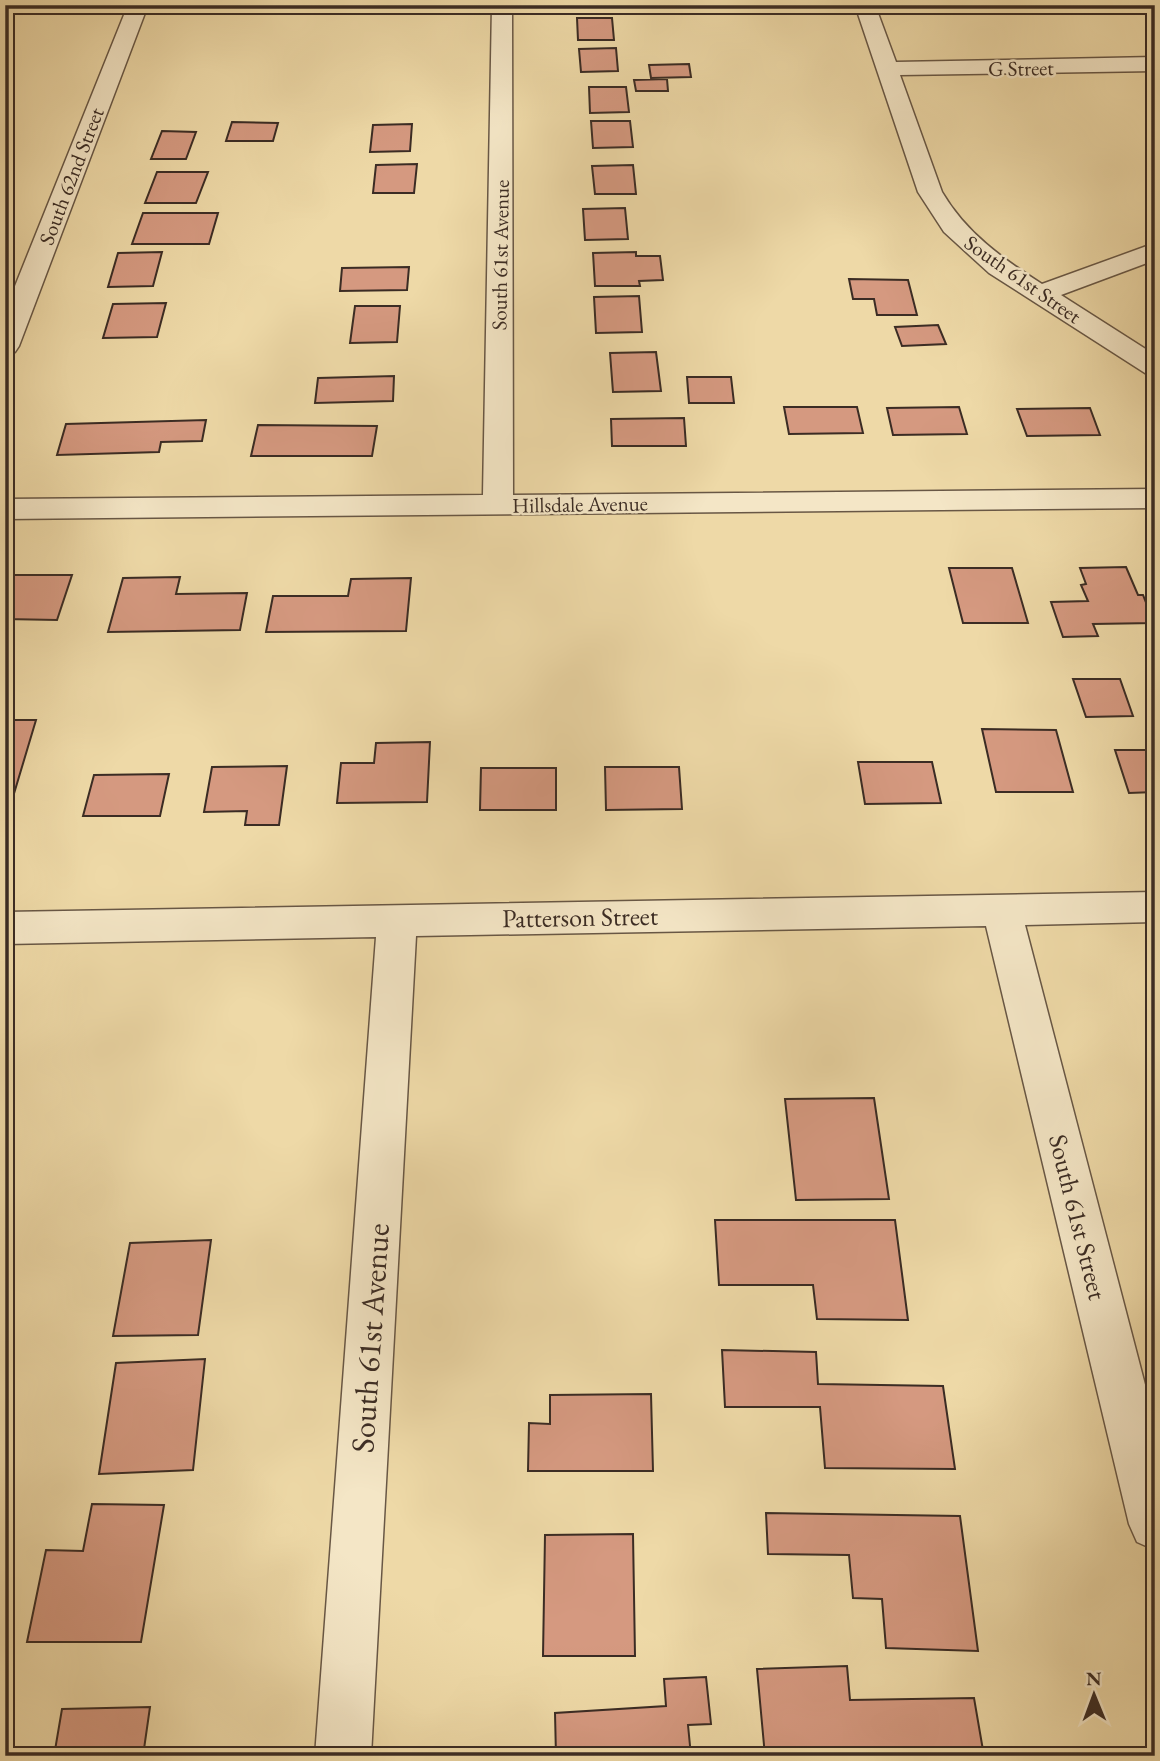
<svg xmlns="http://www.w3.org/2000/svg" width="1160" height="1761" viewBox="0 0 1160 1761" font-family="'EB Garamond',serif">
<style>
.building{fill:#d59980;stroke:#3b2c24;stroke-width:2}
.lines{fill:none;stroke-linecap:round;stroke-linejoin:round}
.minor-casing{stroke:#685745;stroke-width:3}
.minor{fill:#f4e6c6;fill-rule:evenodd}
.labels{text-anchor:middle;dominant-baseline:central;stroke-width:5;stroke-linejoin:round;paint-order:stroke}
.far-street-label{font-size:21px;fill:#3b2c24;stroke:#f4e6c6}
.street-label{font-size:26px;fill:#3b2c24;stroke:#f4e6c6}
.near-street-label{font-size:32px;fill:#3b2c24;stroke:#f4e6c6}
</style>
<rect width="100%" height="100%" fill="#eed9a7"/>
<filter id="stains"><feTurbulence type="fractalNoise" baseFrequency=".00286" numOctaves="4"/><feColorMatrix values="0 0 0 0 .2 0 0 0 0 .09 0 0 0 0 .02 0 0 0 .5 -.17"/></filter>
<radialGradient id="worn" r=".72"><stop offset=".6" stop-color="#630" stop-opacity="0"/><stop offset="1" stop-color="#630" stop-opacity=".3"/></radialGradient>
<!-- building -->
<path class="building" d="M577 18H612L614 40H578Z
M616 48 618 71 581 72 579 49Z
M689 64 691 77 651 78 649 65Z
M667 79 668 91H636L634 80Z
M589 87H626L629 112 590 113Z
M591 121H630L633 147 593 148Z
M232 122 278 123 273 141H226Z
M412 124 410 151 370 152 373 125Z
M162 131 196 132 186 159H151Z
M417 164 414 193H373L376 165Z
M633 165 636 194H595L592 166Z
M157 172H208L196 203H145Z
M625 208 628 239 585 240 583 209Z
M143 213H218L209 244H132Z
M162 252 153 286 108 287 118 253Z
M636 252V256H660L663 280 639 281 640 286H595L593 253Z
M409 267 407 290 340 291 342 268Z
M849 279 908 280 917 315H877L874 299H853Z
M639 296 642 332 596 333 594 297Z
M166 303 157 337 103 338 113 304Z
M355 306H400L397 342 350 343Z
M938 325 946 344 902 346 895 327Z
M656 352 661 391 613 392 610 353Z
M394 376 393 401 315 403 318 378Z
M687 377H731L734 403H689Z
M784 407H857L863 433 789 434Z
M959 407 967 434 893 435 887 408Z
M1090 408 1100 435 1027 436 1017 409Z
M684 418 686 446H612L611 419Z
M206 420 202 441 161 442 159 452 57 455 66 424Z
M258 425 377 426 372 456H251Z
M1126 567 1138 595H1143L1154 623 1093 624 1098 636 1063 637 1051 602 1088 601 1081 585 1086 584 1080 568Z
M949 568H1012L1028 623H963Z
M12 575H72L57 620 5 619V580H10Z
M180 577 176 594 247 593 240 630 108 632 123 578Z
M411 578 406 631 266 632 273 596H348L351 579Z
M1073 679H1120L1133 716 1086 717Z
M5 720H36L10 807 5 808Z
M982 729 1056 730 1073 792H996Z
M430 742 427 802 337 803 341 763H374L376 743Z
M1115 750H1155V792L1129 793Z
M858 762H932L941 803 865 804Z
M287 766 279 825H245L247 811 204 812 212 767Z
M605 767H679L682 809 606 810Z
M481 768H556V810H480Z
M169 774 160 816H83L94 775Z
M874 1098 889 1199 796 1200 785 1099Z
M715 1220H895L908 1320 817 1319 813 1285H719Z
M211 1240 198 1335 113 1336 130 1243Z
M722 1350 816 1352 818 1384 943 1386 955 1469 825 1468 820 1407H725Z
M205 1359 193 1470 99 1474 116 1363Z
M651 1394 653 1471H528L529 1423 550 1424V1395Z
M92 1504 164 1505 141 1642H27L46 1550 83 1551Z
M766 1513 960 1516 978 1651 886 1648 882 1599 853 1598 849 1555 768 1554Z
M633 1534 635 1656H543L545 1535Z
M847 1666 850 1700 974 1698 984 1756H765L757 1669Z
M706 1677 711 1724 688 1725 691 1756H556L555 1713 666 1706 664 1679Z
M150 1707 143 1756H54L62 1709Z"/>
<g class="lines">
<defs>
<path id="minor" d="M128 5H148L19 346 15 352 5 354V311Z
M492 5H512L513 495 1155 489V508L5 519V499L483 495Z
M855 5H875L896 62 1155 57V71L900 75 942 192C966 233 1003 259 1042 284L1155 243V260L1061 295 1155 355V375L1145 373 989 273 944 232 918 192Z
M1155 892V922L1025 925 1155 1423V1550L1137 1542 1129 1524 986 926 416 936 371 1756H315L376 937 5 944V912Z"/>
</defs>
<!-- minor casing -->
<use href="#minor" class="minor-casing"/>
<!-- minor -->
<use href="#minor" class="minor"/>
</g>
<g class="labels">
<!-- far-street labels -->
<g class="far-street-label">
<text transform="translate(1021 68) rotate(-1)">G Street</text>
<text transform="translate(71 176) rotate(-69)">South 62nd Street</text>
<text transform="translate(500 255) rotate(-89)">South 61st Avenue</text>
<text transform="translate(1023 279) rotate(35)">South 61st Street</text>
<text transform="translate(580 504) rotate(-1)">Hillsdale Avenue</text>
</g>
<!-- street labels -->
<g class="street-label">
<text transform="translate(580 917) rotate(-1)">Patterson Street</text>
<text transform="translate(1078 1217) rotate(76)">South 61st Street</text>
</g>
<!-- near-street labels -->
<g class="near-street-label">
<text transform="translate(370 1338) rotate(-86)">South 61st Avenue</text>
</g>
</g>
<!-- margin -->
<rect width="1160" height="1761" fill="none" stroke="#eed9a7" stroke-width="28"/>
<rect x="7" y="7" width="1146" height="1747" fill="none" stroke="#3b2c24" stroke-width="3.5"/>
<rect x="14" y="14" width="1132" height="1733" fill="none" stroke="#3b2c24" stroke-width="2"/>
<!-- north arrow -->
<g transform="translate(1094 1695) rotate(359)" stroke="#f4e6c6" stroke-width="5" paint-order="stroke">
<path d="M0-5L12 26L0 18L-12 26Z" fill="#3b2c24"/>
<text y="-10" font-size="19" font-weight="bold" text-anchor="middle" fill="#3b2c24">N</text>
</g>
<rect width="100%" height="100%" filter="url(#stains)"/>
<rect width="100%" height="100%" fill="url(#worn)"/>
</svg>
